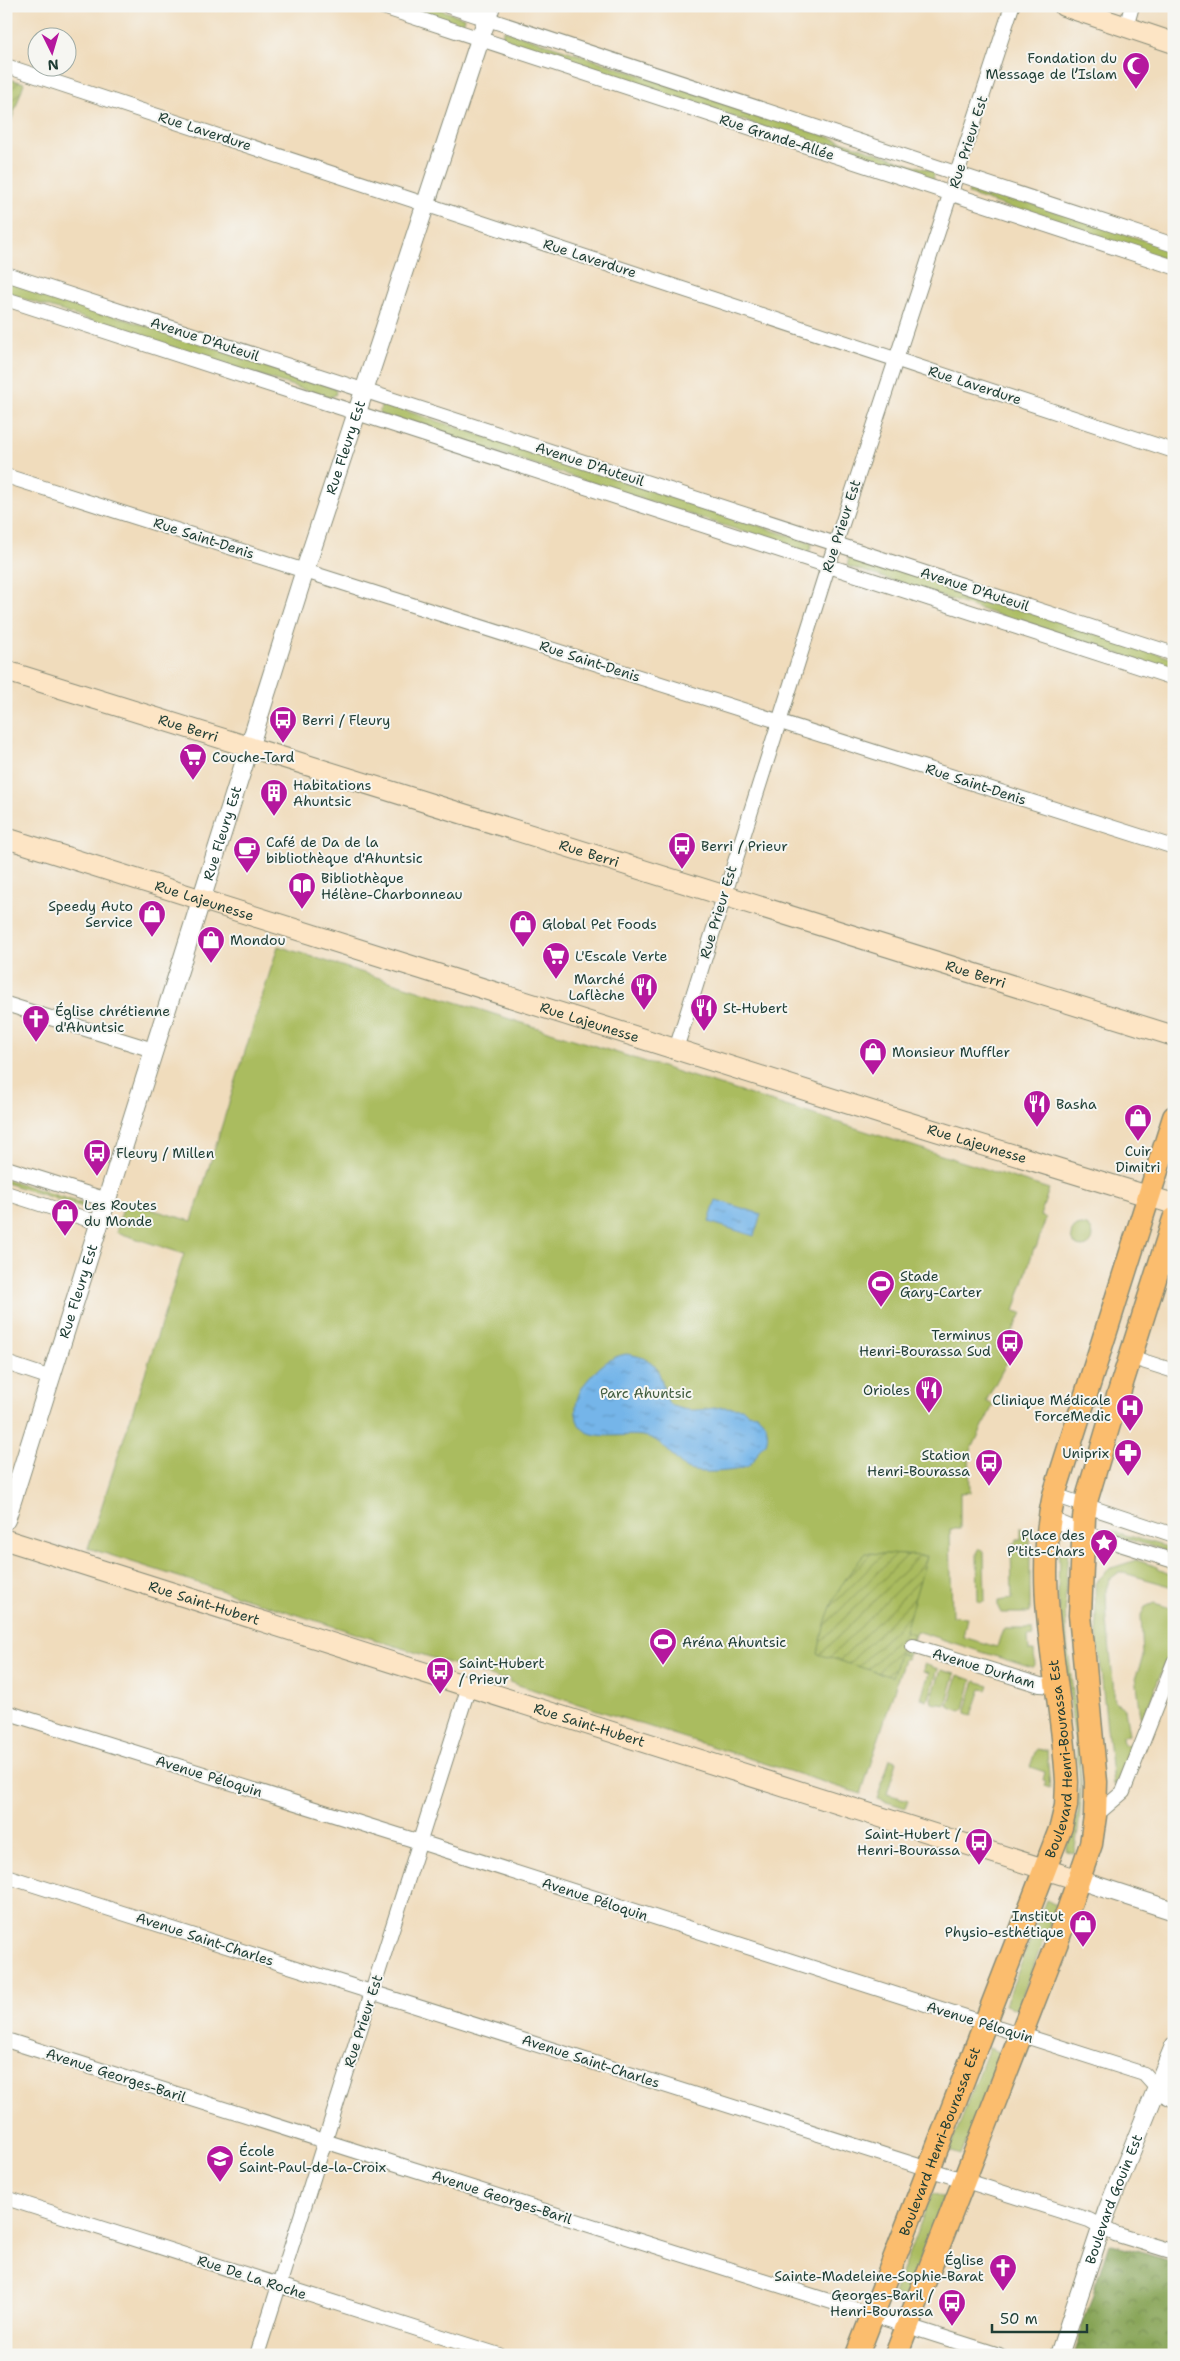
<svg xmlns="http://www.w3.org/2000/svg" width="1180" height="2361" viewBox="0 0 1180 2361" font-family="'Shantell Sans',sans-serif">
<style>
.green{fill:#aabc5f;stroke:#647c4a}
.forest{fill:url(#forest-crowns);stroke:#537045}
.garden{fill:url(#garden-furrows);stroke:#647c4a}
.water{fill:url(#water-ripples);stroke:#4a798e}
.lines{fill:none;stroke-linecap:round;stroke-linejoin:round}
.minor-casing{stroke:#888c78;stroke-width:16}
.tertiary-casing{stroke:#888c78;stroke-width:20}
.secondary-casing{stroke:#888c78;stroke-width:22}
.primary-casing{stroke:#888c78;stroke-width:25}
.minor{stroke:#fff;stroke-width:14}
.tertiary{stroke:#fff;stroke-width:18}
.secondary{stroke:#fde5c5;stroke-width:20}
.primary{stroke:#fbbd6e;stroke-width:22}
.labels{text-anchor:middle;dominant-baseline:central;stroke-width:4;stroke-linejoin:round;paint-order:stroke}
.poi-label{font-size:14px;fill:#1f3d34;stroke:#f6f6f2;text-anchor:start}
.street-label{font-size:14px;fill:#1f3d34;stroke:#f6f6f2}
.park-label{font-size:14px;fill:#425d3f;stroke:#f6f6f2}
</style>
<defs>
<pattern id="forest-crowns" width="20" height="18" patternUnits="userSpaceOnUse" patternTransform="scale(1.25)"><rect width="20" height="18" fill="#87a456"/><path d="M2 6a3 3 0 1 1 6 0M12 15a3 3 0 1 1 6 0" fill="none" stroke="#6e8748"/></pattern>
<pattern id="garden-furrows" width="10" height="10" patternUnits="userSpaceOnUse" patternTransform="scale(1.25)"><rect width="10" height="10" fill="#aabc5f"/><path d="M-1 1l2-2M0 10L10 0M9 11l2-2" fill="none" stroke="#8a9a4f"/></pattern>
<pattern id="water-ripples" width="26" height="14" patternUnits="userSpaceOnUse" patternTransform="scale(1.25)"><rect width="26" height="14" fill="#75b5e9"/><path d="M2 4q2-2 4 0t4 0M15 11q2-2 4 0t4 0" fill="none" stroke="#5f94be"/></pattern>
</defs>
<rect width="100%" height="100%" fill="#f6f6f2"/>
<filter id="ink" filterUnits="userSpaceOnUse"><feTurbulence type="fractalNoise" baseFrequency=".02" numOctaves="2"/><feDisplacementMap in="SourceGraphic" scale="10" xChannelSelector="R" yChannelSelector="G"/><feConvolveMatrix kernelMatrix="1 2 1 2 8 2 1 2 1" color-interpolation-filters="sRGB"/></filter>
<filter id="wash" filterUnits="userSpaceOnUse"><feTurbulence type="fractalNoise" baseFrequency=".0096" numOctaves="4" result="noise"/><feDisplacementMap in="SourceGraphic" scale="20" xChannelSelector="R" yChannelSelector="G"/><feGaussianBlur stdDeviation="1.12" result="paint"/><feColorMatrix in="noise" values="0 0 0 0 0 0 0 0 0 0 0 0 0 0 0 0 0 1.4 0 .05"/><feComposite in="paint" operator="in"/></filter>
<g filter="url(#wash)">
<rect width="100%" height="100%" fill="#f0dcbc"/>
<!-- green -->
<path class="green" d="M401 6H429L465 18 462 26Z
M504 30 935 172 932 183 501 40Z
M972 184 1174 250V262L968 194Z
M6 280 335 388 336 394 330 398 6 293Z
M382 403 812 543 809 553 379 414Z
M850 554 1174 659V672L847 566Z
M278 946 1049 1189 1040 1216 1046 1218 1036 1248H1034L1014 1311 1022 1313 1001 1356 1008 1360 986 1401 993 1405 969 1455 970 1492 960 1493V1529H950L952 1616 967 1617 963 1637 997 1647 1002 1631 1005 1629H1032L1033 1636 1028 1637 1029 1651H1034L1035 1666 1032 1668 916 1631 907 1659H904L861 1794 509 1682 510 1679 504 1677 502 1680 88 1548 184 1254 116 1232 125 1202 192 1221Z
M6 1179 83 1204 82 1207 6 1183Z
M1071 1236a11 11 0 1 1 22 0a11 11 0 1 1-22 0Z
M1021 1527 1030 1538V1613H1001L998 1607V1601L1012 1599 1011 1544 1016 1543 1017 1539H1021Z
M1105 1529 1174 1549V1553L1104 1532Z
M980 1548 984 1552 985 1600 980 1603 978 1601 977 1553Z
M1059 1549H1068C1066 1579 1064 1610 1067 1641 1074 1713 1090 1780 1074 1853L1066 1851 1078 1812 1080 1782 1058 1601Z
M1136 1560 1158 1567V1569L1174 1576V1587L1124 1573H1118L1109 1580 1106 1590 1107 1621 1115 1702 1125 1709 1129 1735 1123 1736 1124 1745 1130 1744C1129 1756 1124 1779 1113 1785L1096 1624 1095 1583 1109 1569Z
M1154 1603 1174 1609V1640L1144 1717H1141L1136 1676 1143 1657 1141 1615 1145 1607Z
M924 1664 938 1669 929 1698 927 1700 921 1698 929 1673 923 1671Z
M941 1670 955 1674 946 1705 932 1703 931 1699Z
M958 1675 972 1680 964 1709 961 1711 948 1706Z
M975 1681 989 1685 987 1690 981 1689 972 1715 966 1713V1709Z
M1036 1749 1047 1751 1050 1788 1044 1786 1046 1782 1043 1780 1045 1772 1030 1767Z
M890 1759 897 1761 887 1794 908 1800 906 1808 877 1799Z
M1046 1900 1057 1905 1017 2009 1005 2005Z
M989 2048 1000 2052 961 2155 949 2151Z
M932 2193 944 2198 904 2299 893 2294Z"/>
<!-- forest -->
<path class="forest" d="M1109 2243 1174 2262V2355H1073Z"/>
<!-- garden -->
<path class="garden" d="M6 78 24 83 6 136Z
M866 1553 927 1556 905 1631 914 1634 907 1656 899 1653 892 1677 818 1654C825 1614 838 1583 866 1553Z"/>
<!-- water -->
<path class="water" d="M716 1200 761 1214 754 1236 709 1222Z
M626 1354C665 1359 657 1376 669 1404 689 1415 705 1408 725 1407 731 1407 736 1408 742 1408L747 1413C750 1414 753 1413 756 1414 766 1419 770 1433 766 1443 757 1449 757 1460 748 1466 739 1472 693 1475 685 1468 674 1459 664 1443 651 1438 628 1429 579 1449 576 1414 575 1402 579 1391 586 1382 597 1369 608 1357 626 1354Z"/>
</g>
<g filter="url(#ink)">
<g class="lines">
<defs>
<path id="minor" d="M380 6 1174 267
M448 6 1174 245
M1126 27 1132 6
M6 66 1174 451
M6 274 1174 654
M6 299 1174 678
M6 476 1174 847
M6 1004 153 1050
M676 1049 826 573 1012 6
M6 1168 107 1200
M6 1193 99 1223
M1130 1357 1174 1371
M6 1363 51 1378
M1054 1495 1174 1535
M1049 1518 1082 1532 1174 1561
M913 1646 1040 1685 1056 1686
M6 1712 420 1842 1144 2074 1162 2094 1174 2100
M1095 1816 1123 1792 1174 1662
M6 1876 1089 2220 1115 2234 1174 2252
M6 2040 999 2355
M6 2198 499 2355
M257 2355 469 1686"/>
<g id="tertiary">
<path id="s1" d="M6 1520 305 570 491 6"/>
<path d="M1079 1880 1174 1911"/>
<path id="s2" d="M1059 2355 1107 2211 1174 2046"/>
</g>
<g id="secondary">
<path d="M1064 6 1174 43"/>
<path id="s3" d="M6 671 1174 1036"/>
<path id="s4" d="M6 838 881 1114 1174 1204"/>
<path id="s5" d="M6 1540 1079 1880"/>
</g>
<g id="primary">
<path id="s6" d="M857 2355 1061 1827 1066 1806 1067 1782C1062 1686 1032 1592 1054 1495L1174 1117"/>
<path d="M896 2355 1057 1942 1091 1844 1095 1816 1096 1782 1080 1615 1084 1518 1087 1498 1110 1421 1174 1219"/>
</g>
</defs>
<!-- minor casing -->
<use href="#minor" class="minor-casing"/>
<!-- tertiary casing -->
<use href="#tertiary" class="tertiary-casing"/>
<!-- secondary casing -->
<use href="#secondary" class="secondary-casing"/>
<!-- primary casing -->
<use href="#primary" class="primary-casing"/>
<!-- minor -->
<use href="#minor" class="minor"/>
<!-- tertiary -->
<use href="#tertiary" class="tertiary"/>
<!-- secondary -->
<use href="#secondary" class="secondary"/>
<!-- primary -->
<use href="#primary" class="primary"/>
</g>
</g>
<!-- icons -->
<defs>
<symbol id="mosque-pin" viewBox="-11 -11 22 30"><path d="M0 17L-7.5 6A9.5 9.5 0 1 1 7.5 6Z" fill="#b5179e" stroke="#f6f6f2"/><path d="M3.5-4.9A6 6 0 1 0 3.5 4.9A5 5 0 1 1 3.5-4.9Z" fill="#fff"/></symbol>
<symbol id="bus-pin" viewBox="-11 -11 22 30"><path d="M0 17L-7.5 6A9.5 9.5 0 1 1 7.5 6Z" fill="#b5179e" stroke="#f6f6f2"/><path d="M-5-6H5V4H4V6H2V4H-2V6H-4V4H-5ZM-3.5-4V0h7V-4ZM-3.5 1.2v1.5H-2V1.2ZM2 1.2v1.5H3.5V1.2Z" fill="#fff"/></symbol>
<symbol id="supermarket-pin" viewBox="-11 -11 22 30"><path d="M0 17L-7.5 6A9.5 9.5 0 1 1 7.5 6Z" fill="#b5179e" stroke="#f6f6f2"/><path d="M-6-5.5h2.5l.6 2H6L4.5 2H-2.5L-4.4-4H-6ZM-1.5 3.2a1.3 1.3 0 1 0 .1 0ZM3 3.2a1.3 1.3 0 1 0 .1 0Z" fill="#fff"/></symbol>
<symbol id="building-pin" viewBox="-11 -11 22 30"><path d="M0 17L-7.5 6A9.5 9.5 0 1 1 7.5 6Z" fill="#b5179e" stroke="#f6f6f2"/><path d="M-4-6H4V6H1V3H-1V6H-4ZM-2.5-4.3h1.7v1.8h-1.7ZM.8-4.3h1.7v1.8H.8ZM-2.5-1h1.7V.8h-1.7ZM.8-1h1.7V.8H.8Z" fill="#fff"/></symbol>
<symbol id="cafe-pin" viewBox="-11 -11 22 30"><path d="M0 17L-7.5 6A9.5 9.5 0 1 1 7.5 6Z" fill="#b5179e" stroke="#f6f6f2"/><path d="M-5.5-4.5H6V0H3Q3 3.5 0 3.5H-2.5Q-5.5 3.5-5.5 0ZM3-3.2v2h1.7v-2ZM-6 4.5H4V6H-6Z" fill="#fff"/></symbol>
<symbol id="library-pin" viewBox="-11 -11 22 30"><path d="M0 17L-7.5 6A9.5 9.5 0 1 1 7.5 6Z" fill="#b5179e" stroke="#f6f6f2"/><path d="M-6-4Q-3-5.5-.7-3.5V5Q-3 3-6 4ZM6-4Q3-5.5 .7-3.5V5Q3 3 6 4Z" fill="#fff"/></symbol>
<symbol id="shop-pin" viewBox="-11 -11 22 30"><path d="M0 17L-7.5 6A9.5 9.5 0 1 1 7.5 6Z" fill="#b5179e" stroke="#f6f6f2"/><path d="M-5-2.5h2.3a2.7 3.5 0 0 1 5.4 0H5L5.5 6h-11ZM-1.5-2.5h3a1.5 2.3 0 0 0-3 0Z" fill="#fff"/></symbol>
<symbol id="restaurant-pin" viewBox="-11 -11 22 30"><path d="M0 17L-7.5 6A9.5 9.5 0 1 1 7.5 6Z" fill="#b5179e" stroke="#f6f6f2"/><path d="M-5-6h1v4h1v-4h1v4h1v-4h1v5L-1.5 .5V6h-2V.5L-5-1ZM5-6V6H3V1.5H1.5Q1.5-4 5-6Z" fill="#fff"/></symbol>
<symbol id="church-pin" viewBox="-11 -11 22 30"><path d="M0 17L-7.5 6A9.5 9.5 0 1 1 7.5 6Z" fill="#b5179e" stroke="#f6f6f2"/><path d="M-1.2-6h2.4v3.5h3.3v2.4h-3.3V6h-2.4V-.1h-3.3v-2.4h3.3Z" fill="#fff"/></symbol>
<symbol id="stadium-pin" viewBox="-11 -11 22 30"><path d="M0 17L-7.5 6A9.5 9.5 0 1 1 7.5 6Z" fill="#b5179e" stroke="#f6f6f2"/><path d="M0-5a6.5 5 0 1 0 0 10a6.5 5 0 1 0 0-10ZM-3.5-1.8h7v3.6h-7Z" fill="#fff"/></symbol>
<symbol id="hospital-pin" viewBox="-11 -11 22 30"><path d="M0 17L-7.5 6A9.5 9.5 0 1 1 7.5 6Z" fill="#b5179e" stroke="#f6f6f2"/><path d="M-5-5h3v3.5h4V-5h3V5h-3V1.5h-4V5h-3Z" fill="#fff"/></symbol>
<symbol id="pharmacy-pin" viewBox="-11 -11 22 30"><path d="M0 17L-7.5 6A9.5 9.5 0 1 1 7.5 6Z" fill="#b5179e" stroke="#f6f6f2"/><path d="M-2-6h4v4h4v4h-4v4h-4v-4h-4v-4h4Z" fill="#fff"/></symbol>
<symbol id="sight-pin" viewBox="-11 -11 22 30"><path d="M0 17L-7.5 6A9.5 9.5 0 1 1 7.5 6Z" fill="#b5179e" stroke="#f6f6f2"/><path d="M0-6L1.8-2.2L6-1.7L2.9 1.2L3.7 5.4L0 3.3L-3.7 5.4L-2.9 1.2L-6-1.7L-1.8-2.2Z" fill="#fff"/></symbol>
<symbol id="school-pin" viewBox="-11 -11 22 30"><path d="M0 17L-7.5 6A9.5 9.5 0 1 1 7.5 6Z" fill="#b5179e" stroke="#f6f6f2"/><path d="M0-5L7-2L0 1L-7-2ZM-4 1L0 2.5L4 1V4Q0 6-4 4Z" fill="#fff"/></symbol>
</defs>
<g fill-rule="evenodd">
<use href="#mosque-pin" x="1120" y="50" width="32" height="43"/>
<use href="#bus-pin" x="267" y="704" width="32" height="43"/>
<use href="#supermarket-pin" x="177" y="741" width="32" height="43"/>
<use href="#building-pin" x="258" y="777" width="32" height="43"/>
<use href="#bus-pin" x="666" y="830" width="32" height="43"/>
<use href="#cafe-pin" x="231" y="834" width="32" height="43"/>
<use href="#library-pin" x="286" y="870" width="32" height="43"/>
<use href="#shop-pin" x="136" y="898" width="32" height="43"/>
<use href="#shop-pin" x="507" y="908" width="32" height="43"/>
<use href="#shop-pin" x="195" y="924" width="32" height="43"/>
<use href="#supermarket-pin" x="540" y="940" width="32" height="43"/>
<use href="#restaurant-pin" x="628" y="971" width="32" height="43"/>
<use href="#restaurant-pin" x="688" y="992" width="32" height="43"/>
<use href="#church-pin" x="20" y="1003" width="32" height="43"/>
<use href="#shop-pin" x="857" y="1036" width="32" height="43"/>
<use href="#restaurant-pin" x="1021" y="1088" width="32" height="43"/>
<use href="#shop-pin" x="1122" y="1102" width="32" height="43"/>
<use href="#bus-pin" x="81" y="1137" width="32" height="43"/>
<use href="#shop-pin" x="49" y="1197" width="32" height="43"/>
<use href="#stadium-pin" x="865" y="1268" width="32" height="43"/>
<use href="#bus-pin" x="994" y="1327" width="32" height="43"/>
<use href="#restaurant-pin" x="913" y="1374" width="32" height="43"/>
<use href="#hospital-pin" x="1114" y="1392" width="32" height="43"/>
<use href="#pharmacy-pin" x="1112" y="1437" width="32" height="43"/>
<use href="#bus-pin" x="973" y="1447" width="32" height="43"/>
<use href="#sight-pin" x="1088" y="1527" width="32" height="43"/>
<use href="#stadium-pin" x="647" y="1626" width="32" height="43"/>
<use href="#bus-pin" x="424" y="1655" width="32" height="43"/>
<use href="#bus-pin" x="963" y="1826" width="32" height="43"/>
<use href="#shop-pin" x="1067" y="1908" width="32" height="43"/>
<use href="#school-pin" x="204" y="2143" width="32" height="43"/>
<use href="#church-pin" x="987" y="2252" width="32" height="43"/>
<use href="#bus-pin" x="936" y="2287" width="32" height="43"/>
</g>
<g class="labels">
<!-- poi labels -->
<g class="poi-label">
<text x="1117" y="58" text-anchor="end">Fondation du<tspan x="1117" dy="16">Message de l’Islam</tspan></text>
<text x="302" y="720">Berri / Fleury</text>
<text x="212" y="757">Couche-Tard</text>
<text x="293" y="785">Habitations<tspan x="293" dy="16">Ahuntsic</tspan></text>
<text x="266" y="842">Café de Da de la<tspan x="266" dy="16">bibliothèque d'Ahuntsic</tspan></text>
<text x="701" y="846">Berri / Prieur</text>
<text x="321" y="878">Bibliothèque<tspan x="321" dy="16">Hélène-Charbonneau</tspan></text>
<text x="133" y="906" text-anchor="end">Speedy Auto<tspan x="133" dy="16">Service</tspan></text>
<text x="542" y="924">Global Pet Foods</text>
<text x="230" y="940">Mondou</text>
<text x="575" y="956">L'Escale Verte</text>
<text x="625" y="979" text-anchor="end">Marché<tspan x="625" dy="16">Laflèche</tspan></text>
<text x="723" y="1008">St-Hubert</text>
<text x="55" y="1011">Église chrétienne<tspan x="55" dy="16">d'Ahuntsic</tspan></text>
<text x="892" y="1052">Monsieur Muffler</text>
<text x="1056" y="1104">Basha</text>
<text x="1138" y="1151" text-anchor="middle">Cuir<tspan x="1138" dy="16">Dimitri</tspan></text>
<text x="116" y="1153">Fleury / Millen</text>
<text x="84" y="1205">Les Routes<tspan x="84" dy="16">du Monde</tspan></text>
<text x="900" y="1276">Stade<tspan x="900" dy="16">Gary-Carter</tspan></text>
<text x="991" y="1335" text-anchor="end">Terminus<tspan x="991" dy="16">Henri-Bourassa Sud</tspan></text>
<text x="910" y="1390" text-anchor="end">Orioles</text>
<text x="1111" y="1400" text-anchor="end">Clinique Médicale<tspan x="1111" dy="16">ForceMedic</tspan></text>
<text x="1109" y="1453" text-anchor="end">Uniprix</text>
<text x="970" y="1455" text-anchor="end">Station<tspan x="970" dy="16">Henri-Bourassa</tspan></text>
<text x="1085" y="1535" text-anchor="end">Place des<tspan x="1085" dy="16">P'tits-Chars</tspan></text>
<text x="682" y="1642">Aréna Ahuntsic</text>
<text x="459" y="1663">Saint-Hubert<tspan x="459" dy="16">/ Prieur</tspan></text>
<text x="960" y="1834" text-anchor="end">Saint-Hubert /<tspan x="960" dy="16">Henri-Bourassa</tspan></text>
<text x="1064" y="1916" text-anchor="end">Institut<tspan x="1064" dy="16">Physio-esthétique</tspan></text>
<text x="239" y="2151">École<tspan x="239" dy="16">Saint-Paul-de-la-Croix</tspan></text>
<text x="984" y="2260" text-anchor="end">Église<tspan x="984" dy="16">Sainte-Madeleine-Sophie-Barat</tspan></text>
<text x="933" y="2295" text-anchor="end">Georges-Baril /<tspan x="933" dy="16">Henri-Bourassa</tspan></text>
</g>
<!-- street labels -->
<g class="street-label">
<text transform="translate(205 131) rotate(18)">Rue Laverdure</text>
<text transform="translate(777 137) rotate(18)">Rue Grande-Allée</text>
<text transform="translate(968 142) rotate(-72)">Rue Prieur Est</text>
<text transform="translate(590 258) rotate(18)">Rue Laverdure</text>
<text transform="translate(205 339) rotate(18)">Avenue D'Auteuil</text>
<text transform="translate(975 385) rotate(18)">Rue Laverdure</text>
<text stroke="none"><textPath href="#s1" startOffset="1125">Rue Fleury Est</textPath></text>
<text transform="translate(590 464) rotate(18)">Avenue D'Auteuil</text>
<text transform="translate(841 526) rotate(-72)">Rue Prieur Est</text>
<text transform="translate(204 538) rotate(18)">Rue Saint-Denis</text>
<text transform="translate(975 589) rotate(18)">Avenue D'Auteuil</text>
<text transform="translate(590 661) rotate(18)">Rue Saint-Denis</text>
<text stroke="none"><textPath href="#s3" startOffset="191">Rue Berri</textPath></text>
<text transform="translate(976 784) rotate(18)">Rue Saint-Denis</text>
<text stroke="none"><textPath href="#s1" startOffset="720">Rue Fleury Est</textPath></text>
<text stroke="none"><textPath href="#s3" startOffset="611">Rue Berri</textPath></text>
<text stroke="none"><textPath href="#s4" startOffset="208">Rue Lajeunesse</textPath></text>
<text transform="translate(718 912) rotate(-73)">Rue Prieur Est</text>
<text stroke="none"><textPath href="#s3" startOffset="1016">Rue Berri</textPath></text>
<text stroke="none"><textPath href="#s4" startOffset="612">Rue Lajeunesse</textPath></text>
<text stroke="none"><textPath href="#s4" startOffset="1018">Rue Lajeunesse</textPath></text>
<text stroke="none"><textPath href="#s1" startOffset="240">Rue Fleury Est</textPath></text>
<text stroke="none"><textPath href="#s5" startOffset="208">Rue Saint-Hubert</textPath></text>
<text transform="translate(984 1668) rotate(17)">Avenue Durham</text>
<text stroke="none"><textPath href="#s5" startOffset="612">Rue Saint-Hubert</textPath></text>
<text stroke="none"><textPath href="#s6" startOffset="634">Boulevard Henri-Bourassa Est</textPath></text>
<text transform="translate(209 1776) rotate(17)">Avenue Péloquin</text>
<text transform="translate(595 1899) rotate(18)">Avenue Péloquin</text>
<text transform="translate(205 1939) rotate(18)">Avenue Saint-Charles</text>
<text transform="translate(363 2021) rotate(-72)">Rue Prieur Est</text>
<text transform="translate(980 2022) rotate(17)">Avenue Péloquin</text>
<text transform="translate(591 2061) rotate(18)">Avenue Saint-Charles</text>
<text transform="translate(116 2075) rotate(18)">Avenue Georges-Baril</text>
<text stroke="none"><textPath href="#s6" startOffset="229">Boulevard Henri-Bourassa Est</textPath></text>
<text transform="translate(502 2197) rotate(18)">Avenue Georges-Baril</text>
<text stroke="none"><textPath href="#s2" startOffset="165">Boulevard Gouin Est</textPath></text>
<text transform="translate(252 2277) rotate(18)">Rue De La Roche</text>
</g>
<!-- park labels -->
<g class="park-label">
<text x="646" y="1393">Parc Ahuntsic</text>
</g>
</g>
<!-- margin -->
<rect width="1180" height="2361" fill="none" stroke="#f6f6f2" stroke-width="25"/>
<!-- north arrow -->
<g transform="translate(52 52) rotate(175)"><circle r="24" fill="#f6f6f2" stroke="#a0aca6"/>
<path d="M0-4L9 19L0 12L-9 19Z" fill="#b5179e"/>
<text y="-8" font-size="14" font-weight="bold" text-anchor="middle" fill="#1f3d34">N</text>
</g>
<!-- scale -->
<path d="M992 2324v8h95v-8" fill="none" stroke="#1f3d34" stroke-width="2.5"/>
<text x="1000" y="2324" font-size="15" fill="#1f3d34" stroke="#f6f6f2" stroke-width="4" paint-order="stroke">50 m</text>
</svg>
